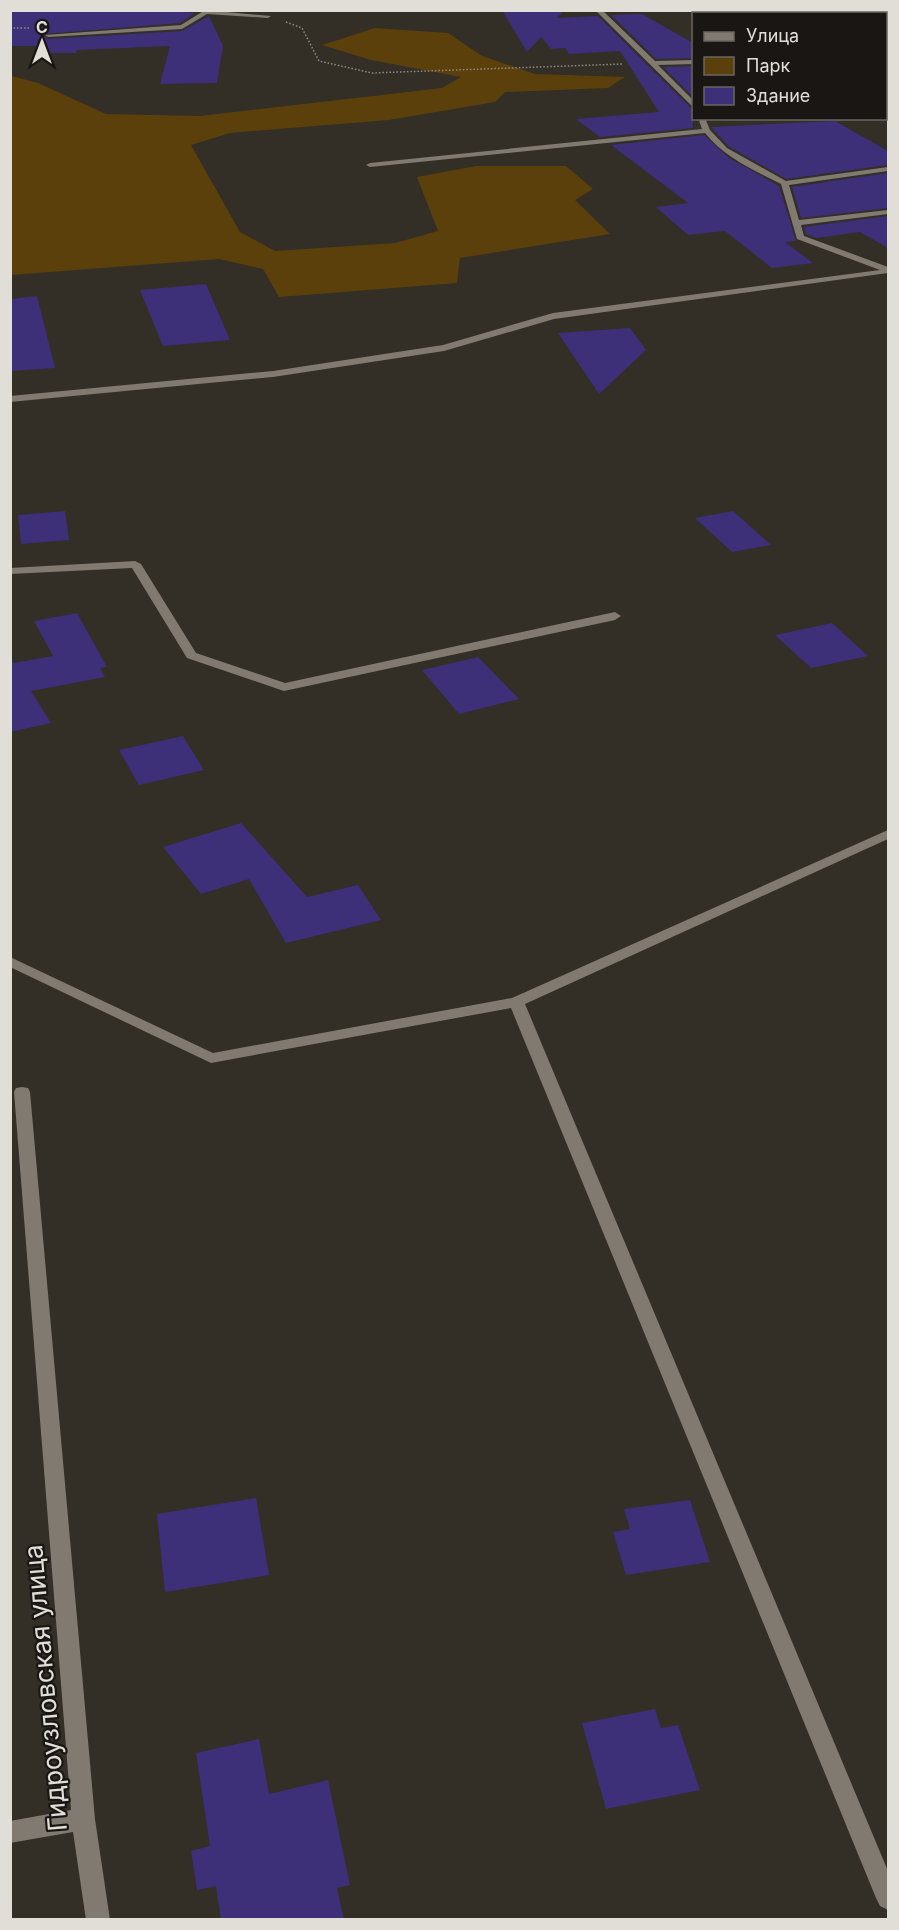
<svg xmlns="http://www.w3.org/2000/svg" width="899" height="1930" viewBox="0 0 899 1930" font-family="Inter,sans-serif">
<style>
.green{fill:#5b400c}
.building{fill:#3e2f79}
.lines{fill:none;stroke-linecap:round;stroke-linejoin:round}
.path{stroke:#908c85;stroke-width:1.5;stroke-dasharray:1.5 2;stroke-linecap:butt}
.minor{fill:#807a71;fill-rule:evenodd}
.labels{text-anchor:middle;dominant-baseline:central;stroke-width:4.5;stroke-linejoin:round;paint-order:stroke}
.near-street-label{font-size:26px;fill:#e1ded8;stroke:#191613}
</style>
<rect width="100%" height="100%" fill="#332e26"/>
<!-- green -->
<path class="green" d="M375 28 448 33 482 56 535 74 625 77 608 88 505 92 495 102 389 120 230 133 191 145 240 232 275 251 395 243 438 231 417 177 476 166H566L593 189 575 200 610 234 460 258 457 283 279 297 263 269 219 259 11 275V76L38 83 106 114 200 116 442 88 461 77 371 60 322 45Z"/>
<!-- building -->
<path class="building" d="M24 10H152L195 13 180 23 43 34 48 39 182 31 209 16 223 46 217 83 160 84 170 46 77 50 76 53H39L43 46H10V12Z
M502 10H564L557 18 598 16 693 110V128L600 137 576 119 659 112 620 51 569 54 565 48 551 49 541 37 527 52Z
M642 14 693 43V58L656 59 611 15Z
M693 66V97L663 67Z
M835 121 888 151V165L786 179 728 146 711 127Z
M704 135 729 158 779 186 796 241 785 242 813 263 772 268 725 231 688 235 656 207 688 203 611 145Z
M888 173V208L801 218 792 187Z
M888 216V248L860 232 816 238 806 234 804 227Z
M206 284 230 340 163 346 140 290Z
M37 296 55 368 10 371V299Z
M630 328 646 350 599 394 558 333Z
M65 511 69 540 21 544 18 515Z
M733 511 771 545 732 552 695 518Z
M77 613 107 667 100 668 105 677 31 691 51 723 10 732V658L14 663 53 656 34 621Z
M832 623 868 656 811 668 775 635Z
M478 657 519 699 459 714 422 670Z
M183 736 204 770 139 785 119 750Z
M241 823 307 897 358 885 381 920 286 943 249 879 201 894 163 847Z
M256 1498 269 1575 165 1592 157 1514Z
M690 1500 710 1562 626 1575 613 1532 630 1529 624 1509Z
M655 1709 661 1728 678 1725 700 1790 606 1809 582 1723Z
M259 1739 269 1794 328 1780 350 1885 337 1888 344 1920H221L216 1886 197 1890 191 1851 210 1846 196 1753Z"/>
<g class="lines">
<!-- path -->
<path class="path" d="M286 22 302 28 319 61 372 73 622 64
M10 28H29"/>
<!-- minor -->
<path class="minor" d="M205 10 271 16 268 18 207 14 182 29 48 37 45 35 181 25Z
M595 10H602L655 61 694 60V64L658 65 694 101V108Z
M886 54H888V58H886Z
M886 105H888V109H886Z
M698 118H705L710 130 727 148 786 181 888 167V171L789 185 799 220 888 210V214L801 225 804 236 888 267V273L554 319 444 351 273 377 10 402V396L273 371 443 345 553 313 880 270 797 239 781 184C754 170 725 158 705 133L370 167 366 165 370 163 702 129Z
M135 561 141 564 196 653 285 683 615 612 621 616 615 620 284 691 187 658 132 568 10 574V568Z
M888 830V839L525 1004 888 1871V1910L880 1906 876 1898 511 1008 211 1063 10 967V957L213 1053 512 998Z
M22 1087 28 1088 30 1092 95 1819 110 1920H86L73 1832 10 1843V1821L71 1810 14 1092 16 1088Z"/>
</g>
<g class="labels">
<!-- near-street labels -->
<g class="near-street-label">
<text transform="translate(45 1688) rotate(-95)">Гидроузловская улица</text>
</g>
</g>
<!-- border -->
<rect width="899" height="1930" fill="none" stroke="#e1ded8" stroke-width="24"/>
<!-- legend -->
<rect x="692" y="12" width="195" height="108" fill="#191613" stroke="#696662" stroke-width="1.5"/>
<rect x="704" y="32" width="30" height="9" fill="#807a71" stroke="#696662" stroke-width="1.5"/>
<text x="746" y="42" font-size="18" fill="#e1ded8">Улица</text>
<rect x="704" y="57" width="30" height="18" fill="#5b400c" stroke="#696662" stroke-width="1.5"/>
<text x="746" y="72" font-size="18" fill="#e1ded8">Парк</text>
<rect x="704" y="87" width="30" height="18" fill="#3e2f79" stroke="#696662" stroke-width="1.5"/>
<text x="746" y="102" font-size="18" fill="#e1ded8">Здание</text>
<!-- north arrow -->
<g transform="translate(42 42)" stroke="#191613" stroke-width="4.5" paint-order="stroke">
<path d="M0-4.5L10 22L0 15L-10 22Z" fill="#e1ded8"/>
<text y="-9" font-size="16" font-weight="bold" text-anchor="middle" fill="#e1ded8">С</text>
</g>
</svg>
